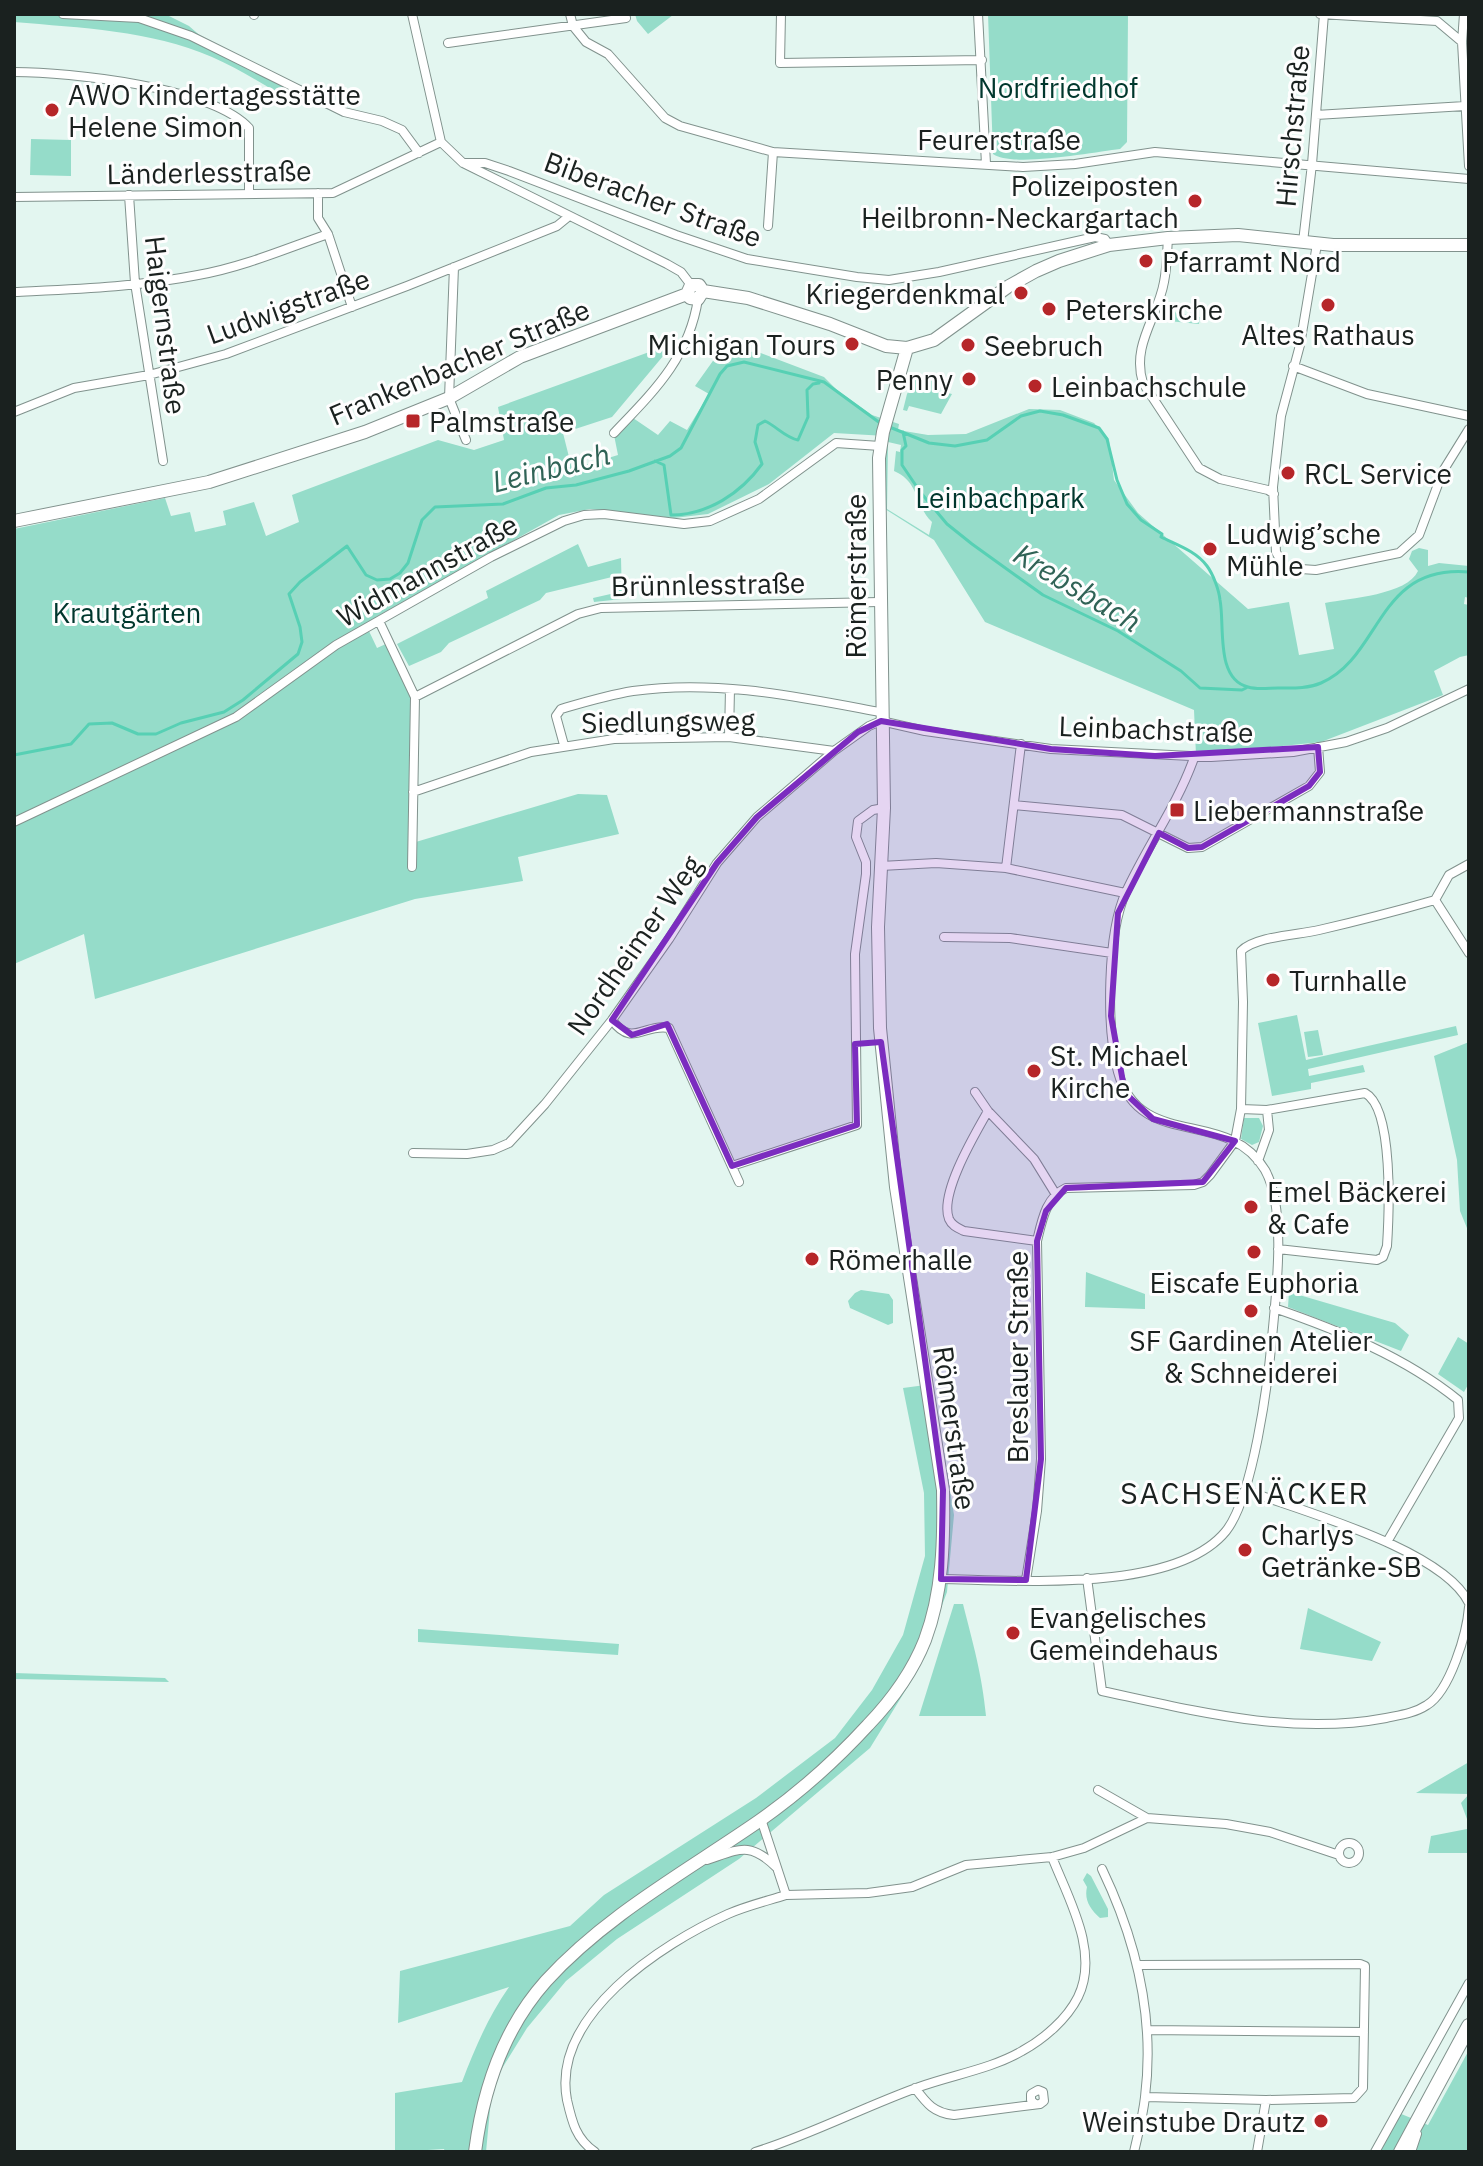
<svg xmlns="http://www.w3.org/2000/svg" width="1483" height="2166" viewBox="0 0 1483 2166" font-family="'IBM Plex Sans',sans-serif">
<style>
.green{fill:#95dcc9;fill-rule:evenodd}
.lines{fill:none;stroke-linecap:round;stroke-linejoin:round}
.stream{stroke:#57d0b4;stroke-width:3}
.minor-casing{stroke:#81928d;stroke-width:10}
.secondary-casing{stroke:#81928d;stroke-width:14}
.primary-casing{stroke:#81928d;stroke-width:16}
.minor{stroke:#fff;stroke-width:8}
.secondary{stroke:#fff;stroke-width:12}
.primary{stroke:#fff;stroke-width:14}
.marked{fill:#7b2cbf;fill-opacity:0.2;stroke:#7b2cbf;stroke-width:6;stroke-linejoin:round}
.poi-dot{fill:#b62629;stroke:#fefefe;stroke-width:3}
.labels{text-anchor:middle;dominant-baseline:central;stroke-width:6;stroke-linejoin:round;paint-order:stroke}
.park-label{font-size:28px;fill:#00372d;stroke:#fefefe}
.poi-label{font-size:28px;fill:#1a211f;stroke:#fefefe;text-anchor:start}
.street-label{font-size:28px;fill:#1a211f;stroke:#fefefe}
.water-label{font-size:30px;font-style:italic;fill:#306356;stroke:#fefefe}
.neighbourhood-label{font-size:30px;letter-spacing:2px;fill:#1a211f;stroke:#fefefe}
</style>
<rect width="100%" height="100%" fill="#e3f6f0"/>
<!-- green -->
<path class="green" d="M14 14H165L189 26 219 52 303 92 298 105C270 89 242 70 212 57 150 30 81 28 14 22Z
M635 14H673V15L648 34 637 21Z
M988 14H1128L1127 142 1120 149C1094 152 1012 168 993 154Z
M31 139 71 140V176L30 175Z
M1163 307 1173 309 1176 313 1200 317 1199 324 1158 320Z
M674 343 612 417 563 433 572 469 618 455 614 435 633 418 658 435 670 421 687 430 709 394 695 386 720 351 758 352 824 377 837 390 872 415 899 424 898 430 928 435 966 434 1029 409 1060 410 1094 423 1109 439 1114 480 1138 513 1248 609 1289 602 1299 655 1334 649 1325 603C1350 598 1407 595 1418 571L1409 559 1412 551 1419 548 1428 550V566L1439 563 1469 566V598L1465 597 1464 604 1469 605V655L1460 657 1434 671 1443 695 1321 742 1196 755 1194 710 985 622 934 540 885 509 886 436 834 433 769 484 708 514 674 518 590 509 559 515 376 617 378 624 368 629 377 648 388 643 413 697 409 844 578 794 607 795 619 834 518 857 523 881 415 899 95 999 84 934 14 964V529L165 498 171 516 190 512 195 532 226 525 223 511 254 502 266 536 299 522 292 495 438 440 474 450 504 440 498 407ZM888 442 901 445 900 452 896 451 894 471C920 482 914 505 932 522L929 535 887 509Z
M915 379 933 381 940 391 952 394 941 414 909 406 907 411 903 410 907 394Z
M578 544 588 567 621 558 622 599 594 602 593 598 615 593 612 577 546 593 540 600 449 643 441 652 409 666 397 644 488 598 486 591Z
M1297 1015 1306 1060 1456 1026 1458 1035 1308 1069 1309 1076 1363 1065 1365 1072 1311 1083V1089L1272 1096 1258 1023Z
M1318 1030 1323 1055 1308 1057 1304 1032Z
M1469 1042V1233L1460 1211 1457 1160 1434 1056Z
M1244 1118H1259L1263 1126 1259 1142 1252 1145 1241 1139Z
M1086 1272 1145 1294V1309L1085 1307Z
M861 1290 889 1294 893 1300V1323L888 1325 850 1308 848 1301 855 1293Z
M1289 1292 1395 1323 1409 1335 1401 1351 1288 1307Z
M1458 1337 1469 1344V1383L1464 1392 1438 1374Z
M933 1384 954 1515 947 1592 918 1670 870 1748 739 1859 617 1939 566 1981 527 2028 501 2070 491 2099 486 2152H445L444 2149 395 2152V2093L462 2082C475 2048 488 2017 509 1987L398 2023 400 1971 570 1926 604 1895 756 1798 835 1738 872 1690 903 1635 925 1556 924 1493 903 1388Z
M954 1604H963C973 1644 982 1674 986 1716H919Z
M1308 1608 1381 1642 1372 1661 1300 1649Z
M418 1629 619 1644 618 1655 418 1642Z
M14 1673 165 1678 169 1682 14 1679Z
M1469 1762V1853H1428L1431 1836 1467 1829V1819L1461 1803 1469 1794 1416 1793Z
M1087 1873 1091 1876 1108 1909V1917L1100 1918C1090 1909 1084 1900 1087 1887L1083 1880Z
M1469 2050V2152H1372L1394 2111 1428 2125Z"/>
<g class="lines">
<!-- stream -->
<path class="stream" d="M887 426 929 443 955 446 987 440 1021 416 1040 411 1063 415 1099 428 1107 439 1117 480 1127 504 1141 520 1162 534 1161 537C1177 545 1196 551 1207 566 1213 574 1219 590 1220 600 1225 625 1215 679 1248 687 1257 690 1269 688 1278 688 1292 688 1307 689 1321 683 1382 657 1376 564 1469 572
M903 432 906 446 902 450V465L921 493 947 524 972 544 1043 595 1118 631 1181 671 1200 688 1242 690 1246 688
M655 461 664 465 671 515C708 515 741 493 762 464L755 442 758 425 765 421C776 426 786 438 798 440L808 417 807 390 813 384 819 383
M14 755 71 744 89 724 112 723 138 734H156L181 723 224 712 243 700 298 654 302 642 300 627 289 594 300 582 347 546 366 575 377 580 390 579 400 573 408 563 422 520 435 507 503 504 546 488 576 485 629 471 670 456 681 448 720 374 727 366 744 362 824 382 880 423"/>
<defs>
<path id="minor" d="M63 14 139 18 191 36 344 112 382 121 402 130 419 153
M412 14 441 142
M570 14 573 26 586 42 608 54 665 118 680 126 773 152 1023 167 1075 164 1155 152 1469 179
M781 14 780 63 982 60
M978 14 986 164
M1320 14 1437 21 1462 42
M1464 14 1462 42 1469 166
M254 15V14
M448 43 626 18 625 14
M14 72C70 72 212 87 249 128V194
M1316 115 1465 106
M441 142 463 163 667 264 681 272 691 285
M463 163H485L509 171 676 235 747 259 857 277 889 280 939 272 1095 237 1105 239 1109 245
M318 193V218L328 234 352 307
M129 195 135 283 163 461
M14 197 333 193 441 142
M768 226 773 152
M1168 238C1167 252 1167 267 1164 282 1158 317 1131 345 1143 383L1199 468 1220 479 1268 490 1274 494
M1303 242 1312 164 1324 14
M1317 244 1300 345 1281 416 1273 487 1276 552 1285 568 1316 570 1399 553 1419 535 1443 471 1469 429
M454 267 449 398 466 440
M14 292C75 289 138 287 198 275 243 267 285 249 328 234
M1293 366 1367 394 1469 416
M14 412 74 388 149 375 226 354 407 286 557 226 568 217
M614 433C653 392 689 358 698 299
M379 621 415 697 412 867
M415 697 578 614 601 608 879 602
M729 737 730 689
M564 745 556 716 561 709C585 702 608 695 633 691 716 679 799 697 880 712
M413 792 531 752 614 739 729 737 834 751
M1014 805 1122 815 1188 848 1202 847 1309 786 1320 772 1318 747
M14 822 236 717 336 645 491 557 564 521 584 515 604 514 684 524 710 521 759 499 836 443 880 446
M881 866 936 863 1006 868 1125 893
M1006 868 1021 744
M1435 900 1469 953
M1435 900 1449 875 1469 864
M944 937 1010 938 1112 953
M612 1020C632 1048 644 1023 669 1028L739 1182
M975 1092 988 1111 1034 1159 1055 1193
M1241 1109 1267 1110 1365 1093C1394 1108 1389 1215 1387 1246L1383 1257 1377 1260 1278 1249
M988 1111C975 1134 939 1194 949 1219 952 1226 958 1228 964 1231L1037 1241
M413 1153 467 1154 493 1150 509 1143 545 1104 612 1020 669 939 717 863 757 817 834 751 869 726 881 721 925 731 1051 749 1211 757 1293 752 1346 742 1387 728 1469 689
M1258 1161 1269 1130 1267 1110
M732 1166 857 1125 855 954 866 874V862L856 837 858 821 873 810 884 808
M1274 1308C1338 1330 1405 1357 1458 1400L1459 1418 1387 1542
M1245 1490C1301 1511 1443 1549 1469 1603
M1087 1578 1102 1691C1195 1711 1292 1736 1386 1718 1400 1715 1415 1713 1427 1705 1450 1691 1467 1633 1469 1607
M941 1579C1014 1580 1175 1594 1226 1531 1253 1497 1268 1383 1272 1338 1276 1294 1287 1209 1265 1170 1227 1106 1140 1152 1118 1072 1106 1028 1107 933 1126 892 1147 846 1177 806 1194 758
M1026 1580 1037 1511 1041 1459 1037 1241C1042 1220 1046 1197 1066 1188L1194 1185 1203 1182 1210 1175 1235 1141 1241 1109 1243 1002 1241 951C1256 936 1298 935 1319 930 1358 921 1397 911 1435 900
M1098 1790 1147 1818
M1339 1853a10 10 0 1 1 20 0a10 10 0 1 1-20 0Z
M707 1860C740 1849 750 1841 777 1868
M1102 1869C1136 1940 1155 2017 1145 2097 1143 2116 1138 2134 1134 2152
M786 1895 868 1893 912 1887 966 1865 1052 1857 1084 1848 1147 1818 1226 1824 1270 1832 1339 1855
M1138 1965 1360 1964 1365 1966 1363 2088 1354 2098 1266 2100 1146 2097
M1147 2030 1364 2032
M915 2088C927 2104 934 2113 954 2115L1040 2104 1044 2101 1043 2092 1038 2090 1031 2094V2100L1035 2104
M595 2152C576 2139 572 2122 567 2100 551 2016 661 1944 728 1914 746 1906 767 1901 786 1895L761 1819
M755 2152C811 2135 863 2107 919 2087 952 2075 991 2069 1022 2051 1044 2039 1067 2019 1078 1997 1100 1952 1068 1898 1052 1857
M1257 2152 1266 2100
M1375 2152 1469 1983
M1411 2152 1417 2134"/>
<path id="secondary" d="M703 291 698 299 690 298 687 294 691 285H699L703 291 748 298 830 324 886 346 907 348 934 340 1009 286 1036 271 1059 261 1109 245 1168 238 1238 235 1333 245H1469
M14 521 209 482 365 432 449 398 520 357 687 294
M475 2152C483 2090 504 2028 546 1981 606 1915 687 1871 759 1821 799 1793 835 1761 868 1725 892 1700 912 1673 925 1640 943 1592 944 1541 943 1490L896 1187 880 1028 878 927 884 808 879 458 883 432 907 348"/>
<path id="primary" d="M1401 2152 1469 2026"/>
</defs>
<!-- minor casing -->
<use href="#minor" class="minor-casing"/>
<!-- secondary casing -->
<use href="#secondary" class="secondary-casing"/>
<!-- primary casing -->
<use href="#primary" class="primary-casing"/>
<!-- minor -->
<use href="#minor" class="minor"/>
<!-- secondary -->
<use href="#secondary" class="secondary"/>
<!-- primary -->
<use href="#primary" class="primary"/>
</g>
<!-- marked area -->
<path class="marked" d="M881 721 1051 749 1155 756 1318 747 1320 772 1309 786 1202 847 1188 848 1159 833 1118 913 1111 1016 1125 1093 1153 1119 1235 1141 1203 1182 1066 1188 1046 1211 1037 1241 1041 1459 1026 1580 941 1579 943 1490 881 1042 855 1044 857 1125 732 1166 667 1024 632 1035 612 1020 717 863 757 817 858 732Z"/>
<!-- markers -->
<g class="poi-dot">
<circle cx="52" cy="110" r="8"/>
<circle cx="1195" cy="201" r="8"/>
<circle cx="1146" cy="261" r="8"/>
<circle cx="1021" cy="293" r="8"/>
<circle cx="1328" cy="305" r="8"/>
<circle cx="1049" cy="309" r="8"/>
<circle cx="852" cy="344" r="8"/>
<circle cx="968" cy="345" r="8"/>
<circle cx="969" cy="379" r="8"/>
<circle cx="1035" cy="386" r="8"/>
<rect x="405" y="413" width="16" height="16" rx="4"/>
<circle cx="1288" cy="473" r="8"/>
<circle cx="1210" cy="549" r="8"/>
<rect x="1169" y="802" width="16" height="16" rx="4"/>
<circle cx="1273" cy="980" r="8"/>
<circle cx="1034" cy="1071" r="8"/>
<circle cx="1251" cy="1207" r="8"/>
<circle cx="1254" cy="1252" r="8"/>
<circle cx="812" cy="1259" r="8"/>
<circle cx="1251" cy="1311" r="8"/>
<circle cx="1245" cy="1550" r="8"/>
<circle cx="1013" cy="1633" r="8"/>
<circle cx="1321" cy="2121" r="8"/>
</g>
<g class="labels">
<!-- park labels -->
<g class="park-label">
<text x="1058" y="87">Nordfriedhof</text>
<text x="1000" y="497">Leinbachpark</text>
<text x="127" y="612">Krautgärten</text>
</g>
<!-- poi labels -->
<g class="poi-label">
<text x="68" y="94">AWO Kindertagesstätte<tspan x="68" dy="32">Helene Simon</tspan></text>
<text x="1179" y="185" text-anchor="end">Polizeiposten<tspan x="1179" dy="32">Heilbronn-Neckargartach</tspan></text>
<text x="1162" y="261">Pfarramt Nord</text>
<text x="1005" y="293" text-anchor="end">Kriegerdenkmal</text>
<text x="1065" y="309">Peterskirche</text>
<text x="1328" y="334" text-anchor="middle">Altes Rathaus</text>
<text x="836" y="344" text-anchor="end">Michigan Tours</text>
<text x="984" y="345">Seebruch</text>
<text x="953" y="379" text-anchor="end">Penny</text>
<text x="1051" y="386">Leinbachschule</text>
<text x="429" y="421">Palmstraße</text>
<text x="1304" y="473">RCL Service</text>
<text x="1226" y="533">Ludwig’sche<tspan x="1226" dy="32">Mühle</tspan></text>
<text x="1193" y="810">Liebermannstraße</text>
<text x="1289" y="980">Turnhalle</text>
<text x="1050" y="1055">St. Michael<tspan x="1050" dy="32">Kirche</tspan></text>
<text x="1267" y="1191">Emel Bäckerei<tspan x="1267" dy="32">&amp; Cafe</tspan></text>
<text x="828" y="1259">Römerhalle</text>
<text x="1254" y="1282" text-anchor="middle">Eiscafe Euphoria</text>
<text x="1251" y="1340" text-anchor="middle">SF Gardinen Atelier<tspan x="1251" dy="32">&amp; Schneiderei</tspan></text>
<text x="1261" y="1534">Charlys<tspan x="1261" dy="32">Getränke-SB</tspan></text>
<text x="1029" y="1617">Evangelisches<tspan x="1029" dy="32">Gemeindehaus</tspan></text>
<text x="1305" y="2121" text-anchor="end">Weinstube Drautz</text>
</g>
<!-- street labels -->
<g class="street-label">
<text transform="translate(1292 126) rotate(-85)">Hirschstraße</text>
<text x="999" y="139">Feurerstraße</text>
<text transform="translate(209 172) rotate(-1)">Länderlesstraße</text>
<text transform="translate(653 199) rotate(20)">Biberacher Straße</text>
<text transform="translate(288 306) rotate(-20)">Ludwigstraße</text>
<text transform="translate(166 325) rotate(83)">Haigernstraße</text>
<text transform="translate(459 362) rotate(-23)">Frankenbacher Straße</text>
<text transform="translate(427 570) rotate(-29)">Widmannstraße</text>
<text transform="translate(855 576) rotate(-90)">Römerstraße</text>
<text transform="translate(708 584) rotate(-1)">Brünnlesstraße</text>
<text transform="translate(668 721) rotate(-1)">Siedlungsweg</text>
<text transform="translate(1156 729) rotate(2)">Leinbachstraße</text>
<text transform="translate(634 945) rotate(-55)">Nordheimer Weg</text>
<text transform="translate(1017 1357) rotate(-90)">Breslauer Straße</text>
<text transform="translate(955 1428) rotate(82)">Römerstraße</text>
</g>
<!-- water labels -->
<g class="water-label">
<text transform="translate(551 467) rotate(-14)">Leinbach</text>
<text transform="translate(1078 587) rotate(31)">Krebsbach</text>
</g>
<!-- neighbourhood labels -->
<g class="neighbourhood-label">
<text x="1245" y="1492">SACHSENÄCKER</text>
</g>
</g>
<!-- border -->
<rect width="1483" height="2166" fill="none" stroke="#1a211f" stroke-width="32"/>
</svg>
